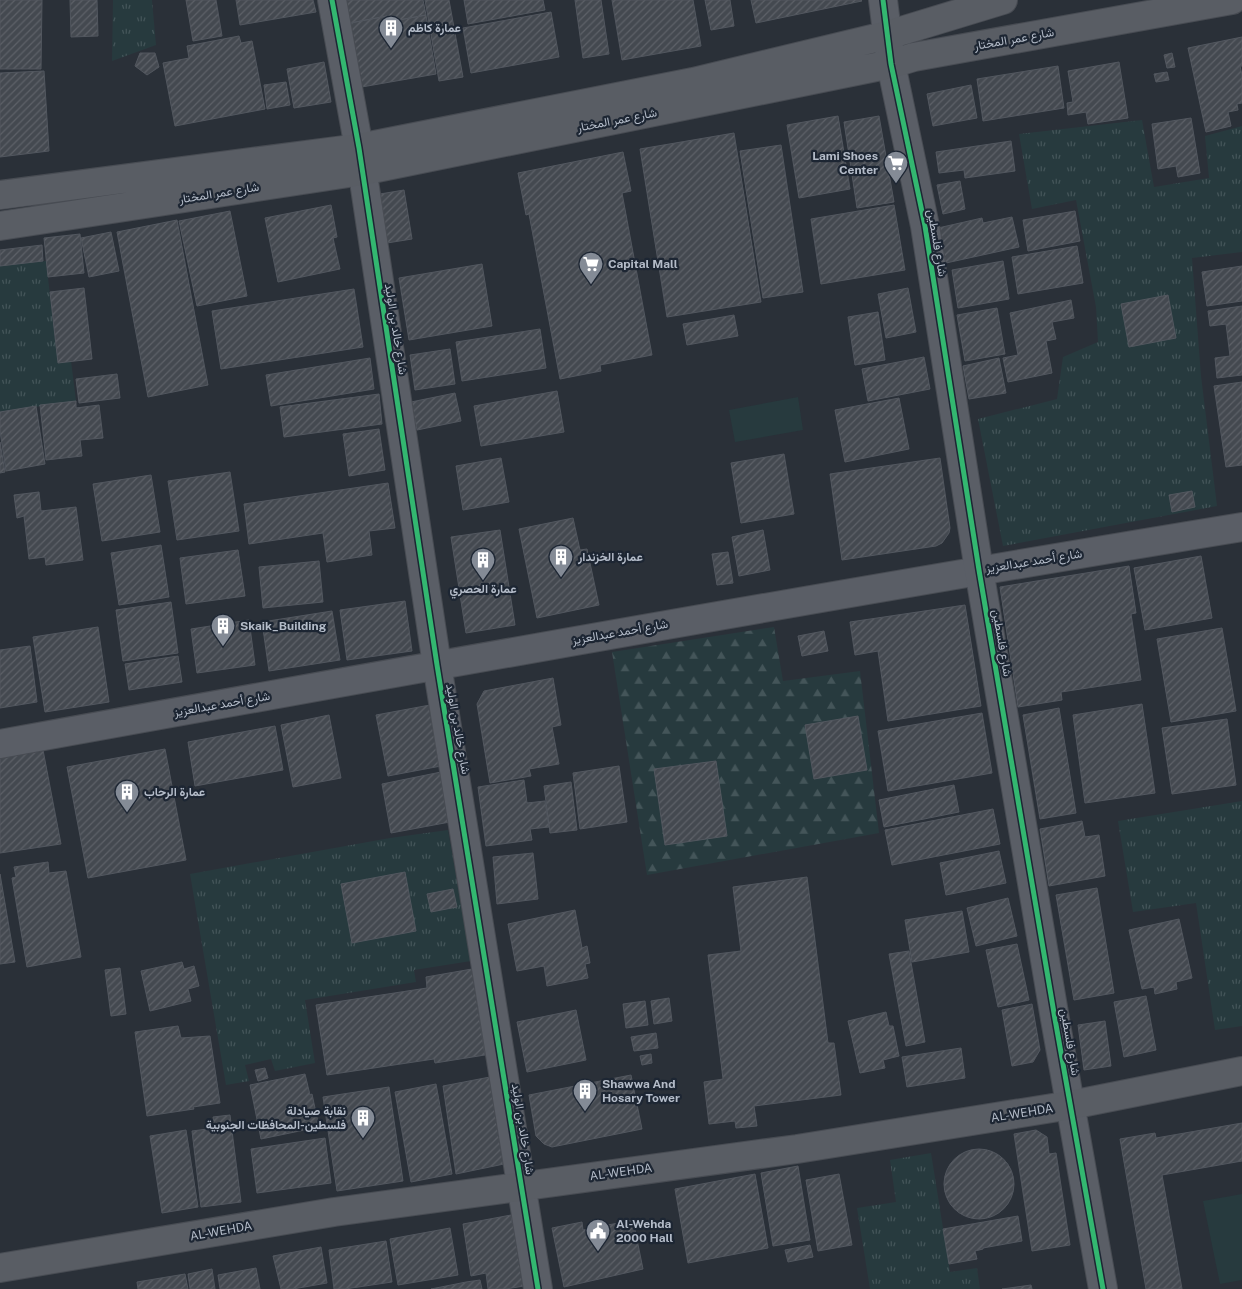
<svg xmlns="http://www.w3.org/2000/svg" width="1242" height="1289" viewBox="0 0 1242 1289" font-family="'Public Sans',Vazirmatn,sans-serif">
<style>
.grass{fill:url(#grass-tufts)}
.forest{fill:url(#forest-firs)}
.pitch{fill:#273a3e}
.building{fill:url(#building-hatch);stroke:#52575f}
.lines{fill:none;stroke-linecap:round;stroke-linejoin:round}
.minor-casing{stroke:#484c53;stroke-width:30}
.tertiary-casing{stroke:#484c53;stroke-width:30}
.secondary-casing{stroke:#484c53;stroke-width:30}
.minor{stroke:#5a5e66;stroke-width:28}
.tertiary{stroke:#5a5e66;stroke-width:28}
.secondary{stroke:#595d64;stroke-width:28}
.cycleway-casing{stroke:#1d2633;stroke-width:8}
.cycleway{stroke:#33b770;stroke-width:5}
.labels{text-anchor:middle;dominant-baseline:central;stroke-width:4.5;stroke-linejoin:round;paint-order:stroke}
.poi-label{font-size:12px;font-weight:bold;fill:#b4bcc9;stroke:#1d2633;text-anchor:start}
.street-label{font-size:12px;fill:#b4bcc9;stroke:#1d2633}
</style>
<defs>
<pattern id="grass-tufts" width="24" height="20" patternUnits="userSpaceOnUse" patternTransform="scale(1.25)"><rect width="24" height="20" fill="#273a3e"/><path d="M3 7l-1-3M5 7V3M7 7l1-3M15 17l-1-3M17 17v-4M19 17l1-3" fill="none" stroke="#445559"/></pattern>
<pattern id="forest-firs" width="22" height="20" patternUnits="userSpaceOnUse" patternTransform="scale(1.25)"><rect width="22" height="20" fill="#273a3e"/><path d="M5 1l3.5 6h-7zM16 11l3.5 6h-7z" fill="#445559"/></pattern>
<pattern id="building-hatch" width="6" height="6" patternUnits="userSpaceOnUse" patternTransform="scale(1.25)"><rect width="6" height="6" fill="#444950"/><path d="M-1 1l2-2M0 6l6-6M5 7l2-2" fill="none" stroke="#5d6168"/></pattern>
</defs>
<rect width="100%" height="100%" fill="#2a3038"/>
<!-- grass -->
<path class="grass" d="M113 0H152L156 45 112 61Z
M1142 120 1154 187 1209 178 1205 136 1242 126V252L1192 258 1201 376 1217 506 1003 546 978 419 1057 399 1063 357 1098 342 1096 307 1076 200 1032 209 1019 134Z
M46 261 58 363 71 361 76 401 0 412V266Z
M1242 801V1026L1215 1030 1196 903 1133 912 1118 821Z
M448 830 471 961 414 970 416 982 305 1000 315 1063 275 1071 271 1059 245 1065 249 1081 226 1085 190 874 390 838Z
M931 1153 950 1272 977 1268 980 1289H870L857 1208 896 1202 890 1160Z"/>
<!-- forest -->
<path class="forest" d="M774 627 783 681 860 671 879 833 647 875 612 652Z"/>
<!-- pitch -->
<path class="pitch" d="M798 397 803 430 735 442 729 410Z
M1242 1194V1280L1220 1284 1203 1201Z"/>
<!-- building -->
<path class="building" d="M0 0H42L41 69H0Z
M70 0H97L98 36 71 37Z
M186 0H216L222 36 193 41Z
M236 0H313L316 12 240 25Z
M341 0H423L426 15 388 22 387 16 345 24Z
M425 0H449L463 77 439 81Z
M464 0H543L545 10 468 24Z
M575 0H601L609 54 583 58Z
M612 0H693L701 46 622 60Z
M705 0H730L734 26 711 30Z
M751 0H861L862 1 756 23Z
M551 12 559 57 471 73 463 28Z
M426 15 436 74 356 88 345 24 387 16 388 22Z
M239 36 241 43 252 41 265 109 175 126 163 63 189 58 187 46Z
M1242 37V66H1240L1242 75V103L1237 104 1238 110 1228 112 1231 126 1206 132 1188 48Z
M140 53H155L159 67 147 75 135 66Z
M1172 53 1175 67 1167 68 1164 55Z
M324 62 331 102 294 108 287 69Z
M1119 62 1128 118 1088 124 1086 112 1068 115 1067 103 1073 102 1068 71Z
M1058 66 1064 108 983 121 977 79Z
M44 71 49 151 0 157V73Z
M1167 72 1169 80 1156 82 1154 74Z
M286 82 290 105 267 109 264 85Z
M971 85 977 118 933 126 927 94Z
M838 116 850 189 799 198 787 125Z
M879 116 894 202 857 208 844 122Z
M1191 118 1200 173 1178 177 1176 166 1158 169 1152 124Z
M734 133 761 302 667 317 640 149Z
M1011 141 1015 171 965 178 964 170 939 173 936 152Z
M781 145 803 292 763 298 740 151Z
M623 152 631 191 622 193 652 355 600 365 601 371 560 379 529 214 526 215 518 173Z
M960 181 965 209 943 214 937 185Z
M404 190 412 239 387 243 380 194Z
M331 205 337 237 333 238 340 269 278 282 265 218Z
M894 205 905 270 821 284 811 219Z
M230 211 247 296 197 306 179 221Z
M1075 211 1080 241 1028 251 1023 220Z
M1012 217 1019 247 946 263 938 228 982 218 983 223Z
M177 220 208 385 148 397 117 232Z
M111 232 119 271 89 277 81 238Z
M80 234 84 273 48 277 44 238Z
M42 245 43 261 0 266V250Z
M1077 246 1083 283 1018 294 1012 257Z
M1003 261 1009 299 958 308 952 270Z
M482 264 492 326 409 340 399 278Z
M1242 266V301L1207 306 1202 272Z
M84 288 92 359 58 363 50 292Z
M908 288 916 332 886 338 878 294Z
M354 289 363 347 221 369 212 311Z
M1168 295 1176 338 1129 347 1121 304Z
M1071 300 1074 318 1052 322 1056 339 1046 341 1052 373 1008 382 1003 358 1018 355 1010 313Z
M1242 306V375L1217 378 1215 358 1230 356 1226 324 1210 326 1208 311Z
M997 308 1005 354 965 361 957 315Z
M878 312 885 360 855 365 848 317Z
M734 315 738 336 687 345 683 324Z
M540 329 546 368 462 381 456 342Z
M450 349 455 384 415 390 410 355Z
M924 357 930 389 868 401 862 369Z
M370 358 374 389 271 406 266 375Z
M999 358 1006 393 969 399 963 366Z
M117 374 120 398 79 403 76 379Z
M1242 382V465L1226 467 1214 386Z
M557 391 564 432 481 446 474 406Z
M455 393 461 421 417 430 411 402Z
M379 394 382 424 284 437 280 407Z
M899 398 909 449 845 462 835 410Z
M76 401V408L99 405 103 438 80 440 82 456 46 460 40 405Z
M36 406 45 464 6 471 0 431V412Z
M379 429 385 470 349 476 343 434Z
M0 442 5 472 0 473Z
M784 454 794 514 741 523 731 463Z
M501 458 509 502 463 510 456 466Z
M940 458 950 528 949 533 942 543 936 546 842 560 830 474Z
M230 472 239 531 177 540 168 481Z
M151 475 160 532 102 541 93 484Z
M388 483 395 528 369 531 372 555 327 562 323 533 249 544 244 504Z
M1192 491 1195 507 1172 512 1169 495Z
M39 492 41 511 76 507 83 560 46 565 45 557 29 559 24 516 17 518 14 495Z
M573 518 580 550 587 549 599 605 537 618 519 529Z
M500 530 515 625 466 633 451 537Z
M763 530 770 570 739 576 732 537Z
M161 545 169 597 119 605 111 553Z
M238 550 245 596 186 604 180 558Z
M728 552 733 583 717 585 712 554Z
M1201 556 1212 618 1145 630 1134 568Z
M319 561 323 602 263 608 259 567Z
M1129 566 1136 613 1131 614 1141 680 1061 692 1062 700 1018 707 1000 587Z
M405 601 412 651 347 660 340 610Z
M171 602 178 653 123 661 116 610Z
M965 605 981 706 888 721 878 651 855 655 850 622Z
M332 611 340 660 269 671 262 622Z
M249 620 255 665 197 673 191 629Z
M98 627 109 702 45 712 33 637Z
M1222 628 1236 711 1171 722 1157 639Z
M824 631 828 651 802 656 798 636Z
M30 646 37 702 0 708V650Z
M178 656 182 682 129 690 125 664Z
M553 678 561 725 552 727 559 764 529 769 531 776 490 783 477 704 484 691Z
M1142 704 1155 793 1085 803 1073 715Z
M430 705 441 766 388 776 376 715Z
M1059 708 1076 813 1040 819 1023 715Z
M982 713 992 773 888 791 878 731Z
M329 715 341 778 293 787 281 725Z
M858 716 867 770 814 779 805 725Z
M1227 719 1236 785 1172 794 1162 728Z
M275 726 283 770 195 786 188 742Z
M165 749 186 860 88 878 67 767Z
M43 750 61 844 0 853V758Z
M716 761 727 836 665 845 654 769Z
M619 766 627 822 580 829 573 773Z
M441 772 450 822 391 833 382 784Z
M524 780 527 803 545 801 549 827 530 829 532 840 486 846 478 787Z
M571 782 577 830 550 833 544 786Z
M954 785 959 812 884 827 879 800Z
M993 809 1000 844 892 865 885 830Z
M1082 821 1085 837 1099 835 1105 876 1049 886 1040 829Z
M999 851 1006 883 946 895 940 863Z
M533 853 538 899 497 904 493 857Z
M48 862 49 873 66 871 81 957 27 967 12 878 16 877 14 867Z
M405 872 416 931 352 943 341 884Z
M0 874 15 962 0 964Z
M807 877 828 1043H834L841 1095 754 1106 757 1126 736 1128 735 1121 709 1124 704 1082 723 1079 708 955 741 951 733 887Z
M1097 888 1114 993 1074 1000 1056 895Z
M453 889 457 907 431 912 427 894Z
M1008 898 1017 936 976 946 967 908Z
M575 910 582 948 587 946 590 963 585 964 588 978 547 986 544 966 517 971 508 924Z
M962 911 969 952 912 962 905 920Z
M1179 919 1192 978 1176 982 1177 989 1155 994 1154 987 1142 989 1129 930Z
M1017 944 1029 1000 998 1007 986 950Z
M909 951 925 1042 906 1046 889 954Z
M182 962 184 969 194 966 199 986 188 989 191 1001 150 1011 141 971Z
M120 968 126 1014 111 1016 105 970Z
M472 969 485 1055 435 1063 434 1059 327 1075 316 1005 427 988 426 977Z
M1146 996 1156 1050 1124 1057 1114 1002Z
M669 998 672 1021 654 1024 651 1001Z
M645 1001 648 1025 626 1028 623 1004Z
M1032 1004 1040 1050 1033 1062 1012 1066 1002 1010Z
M576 1010 586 1060 527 1072 517 1022Z
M886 1012 889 1026H893L899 1056 883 1060 885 1068 860 1073 848 1021Z
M1105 1021 1111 1066 1084 1070 1078 1025Z
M178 1026 181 1038 210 1036 220 1103 193 1107 194 1109 147 1116 135 1032Z
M656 1033 658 1048 634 1051 631 1037Z
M961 1048 965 1078 907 1087 902 1057Z
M651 1054 652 1063 642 1065 640 1056Z
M265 1068 268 1078 258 1081 255 1070Z
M305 1074 310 1095 312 1094 319 1127 261 1139 250 1085Z
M631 1075 642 1129 552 1147 544 1144 536 1136 529 1095Z
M490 1077 504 1164 456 1174 443 1086Z
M436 1084 452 1174 411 1182 395 1092Z
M389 1087 403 1181 337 1191 323 1097Z
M230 1115 241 1202 201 1207 192 1131 215 1128 213 1117Z
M1242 1123V1161L1162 1175 1182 1289H1146L1120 1139 1155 1133 1156 1138Z
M186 1130 198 1207 162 1213 150 1136Z
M1036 1130 1047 1137 1049 1154 1056 1153 1070 1245 1032 1251 1014 1134Z
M325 1138 331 1183 257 1193 251 1149Z
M944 1184a35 35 0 1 1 70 0a35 35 0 1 1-70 0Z
M798 1166 810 1240 773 1246 761 1173Z
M755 1174 768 1248 688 1263 675 1189Z
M839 1174 852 1245 818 1251 806 1180Z
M511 1215 512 1223 521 1221 530 1285 506 1289H488L486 1273 471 1276 463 1224Z
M1018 1216 1022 1241 983 1248V1249L975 1251 977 1259 949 1264 943 1229Z
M633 1220 643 1269 564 1287 552 1228 582 1222 583 1230Z
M450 1228 458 1275 398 1285 390 1239Z
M386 1241 392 1282 345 1289H334L329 1250Z
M810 1245 813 1257 788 1262 785 1250Z
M321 1247 327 1283 293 1289H281L273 1256Z
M256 1268 260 1289H220L218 1275Z
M212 1269 215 1289H190L188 1274Z
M185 1274 188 1289H138L137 1282Z
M480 1280 482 1289H431L466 1282Z
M1031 1285 1032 1289H1002Z"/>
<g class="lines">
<defs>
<path id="minor" d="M332 0 359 148 437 665 538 1289
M0 744C414 669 827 595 1242 527"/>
<path id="tertiary" d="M883 0 891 64 925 226 979 570 1055 1019 1103 1289"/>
<path id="secondary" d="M0 195 359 148 693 82 888 35 1003 0
M0 226 362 171 891 64 914 57 1232 0
M0 1268 334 1212 797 1149 1071 1105 1242 1071"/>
</defs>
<!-- minor casing -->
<use href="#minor" class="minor-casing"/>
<!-- tertiary casing -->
<use href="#tertiary" class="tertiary-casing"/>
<!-- secondary casing -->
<use href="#secondary" class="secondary-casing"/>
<!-- minor -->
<use href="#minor" class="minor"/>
<!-- tertiary -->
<use href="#tertiary" class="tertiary"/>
<!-- secondary -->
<use href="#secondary" class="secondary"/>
<defs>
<path id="cycleway" d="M332 0 359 148 437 665 538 1289
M883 0 891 64 925 226 979 570 1055 1019 1103 1289"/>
</defs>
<!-- cycleway casing -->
<use href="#cycleway" class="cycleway-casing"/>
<!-- cycleway -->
<use href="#cycleway" class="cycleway"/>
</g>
<!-- icons -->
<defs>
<symbol id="building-pin" viewBox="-11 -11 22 30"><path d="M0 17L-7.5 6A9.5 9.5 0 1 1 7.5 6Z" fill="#848b96" stroke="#1d2633"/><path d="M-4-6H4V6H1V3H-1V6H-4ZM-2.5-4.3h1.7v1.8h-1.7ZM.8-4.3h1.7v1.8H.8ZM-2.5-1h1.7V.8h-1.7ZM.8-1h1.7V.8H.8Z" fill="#fff"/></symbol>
<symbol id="supermarket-pin" viewBox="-11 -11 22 30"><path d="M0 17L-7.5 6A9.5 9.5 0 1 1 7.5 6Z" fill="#848b96" stroke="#1d2633"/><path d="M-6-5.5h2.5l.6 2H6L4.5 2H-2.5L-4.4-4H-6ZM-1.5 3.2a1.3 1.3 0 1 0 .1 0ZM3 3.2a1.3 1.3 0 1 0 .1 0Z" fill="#fff"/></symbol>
<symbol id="civic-pin" viewBox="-11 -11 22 30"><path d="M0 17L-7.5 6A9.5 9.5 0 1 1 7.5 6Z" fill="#848b96" stroke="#1d2633"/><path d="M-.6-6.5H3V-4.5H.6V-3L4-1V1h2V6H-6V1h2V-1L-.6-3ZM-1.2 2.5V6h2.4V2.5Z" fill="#fff"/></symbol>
</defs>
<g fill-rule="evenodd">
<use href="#building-pin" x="377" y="14" width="28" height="38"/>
<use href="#supermarket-pin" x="882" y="149" width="28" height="38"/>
<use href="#supermarket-pin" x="577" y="250" width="28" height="38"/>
<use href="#building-pin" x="547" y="543" width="28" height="38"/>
<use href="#building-pin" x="469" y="546" width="28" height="38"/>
<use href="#building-pin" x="209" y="612" width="28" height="38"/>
<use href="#building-pin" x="113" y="778" width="28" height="38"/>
<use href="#building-pin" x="571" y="1077" width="28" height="38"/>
<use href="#building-pin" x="349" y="1104" width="28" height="38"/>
<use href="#civic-pin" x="584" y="1217" width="28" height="38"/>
</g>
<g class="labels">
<!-- poi labels -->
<g class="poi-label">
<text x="408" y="28">عمارة كاظم</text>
<text x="878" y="156" text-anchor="end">Lami Shoes<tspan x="878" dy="14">Center</tspan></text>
<text x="608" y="264">Capital Mall</text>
<text x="578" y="557">عمارة الخزندار</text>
<text x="483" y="589" text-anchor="middle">عمارة الحصري</text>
<text x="240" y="626">Skaik_Building</text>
<text x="144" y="792">عمارة الرحاب</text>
<text x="602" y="1084">Shawwa And<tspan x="602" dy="14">Hosary Tower</tspan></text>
<text x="346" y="1111" text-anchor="end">نقابة صيادلة<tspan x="346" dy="14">فلسطين-المحافظات الجنوبية</tspan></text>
<text x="616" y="1224">Al-Wehda<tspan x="616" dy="14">2000 Hall</tspan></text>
</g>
<!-- street labels -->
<g class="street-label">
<text transform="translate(1014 39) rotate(-10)">شارع عمر المختار</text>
<text transform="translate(617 120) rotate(-11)">شارع عمر المختار</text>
<text transform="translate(219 193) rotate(-9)">شارع عمر المختار</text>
<text transform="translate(937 243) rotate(80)">شارع فلسطين</text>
<text transform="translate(396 329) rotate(81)">شارع خالد بن الوليد</text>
<text transform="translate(1034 561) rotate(-9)">شارع أحمد عبدالعزيز</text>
<text transform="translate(620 632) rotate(-10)">شارع أحمد عبدالعزيز</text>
<text transform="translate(1002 643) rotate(80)">شارع فلسطين</text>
<text transform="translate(222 704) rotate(-10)">شارع أحمد عبدالعزيز</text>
<text transform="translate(458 729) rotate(80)">شارع خالد بن الوليد</text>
<text transform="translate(1070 1042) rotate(80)">شارع فلسطين</text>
<text transform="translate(1022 1113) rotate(-9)">AL-WEHDA</text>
<text transform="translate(523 1129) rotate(81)">شارع خالد بن الوليد</text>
<text transform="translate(621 1172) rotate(-8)">AL-WEHDA</text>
<text transform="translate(221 1231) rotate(-10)">AL-WEHDA</text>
</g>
</g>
</svg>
